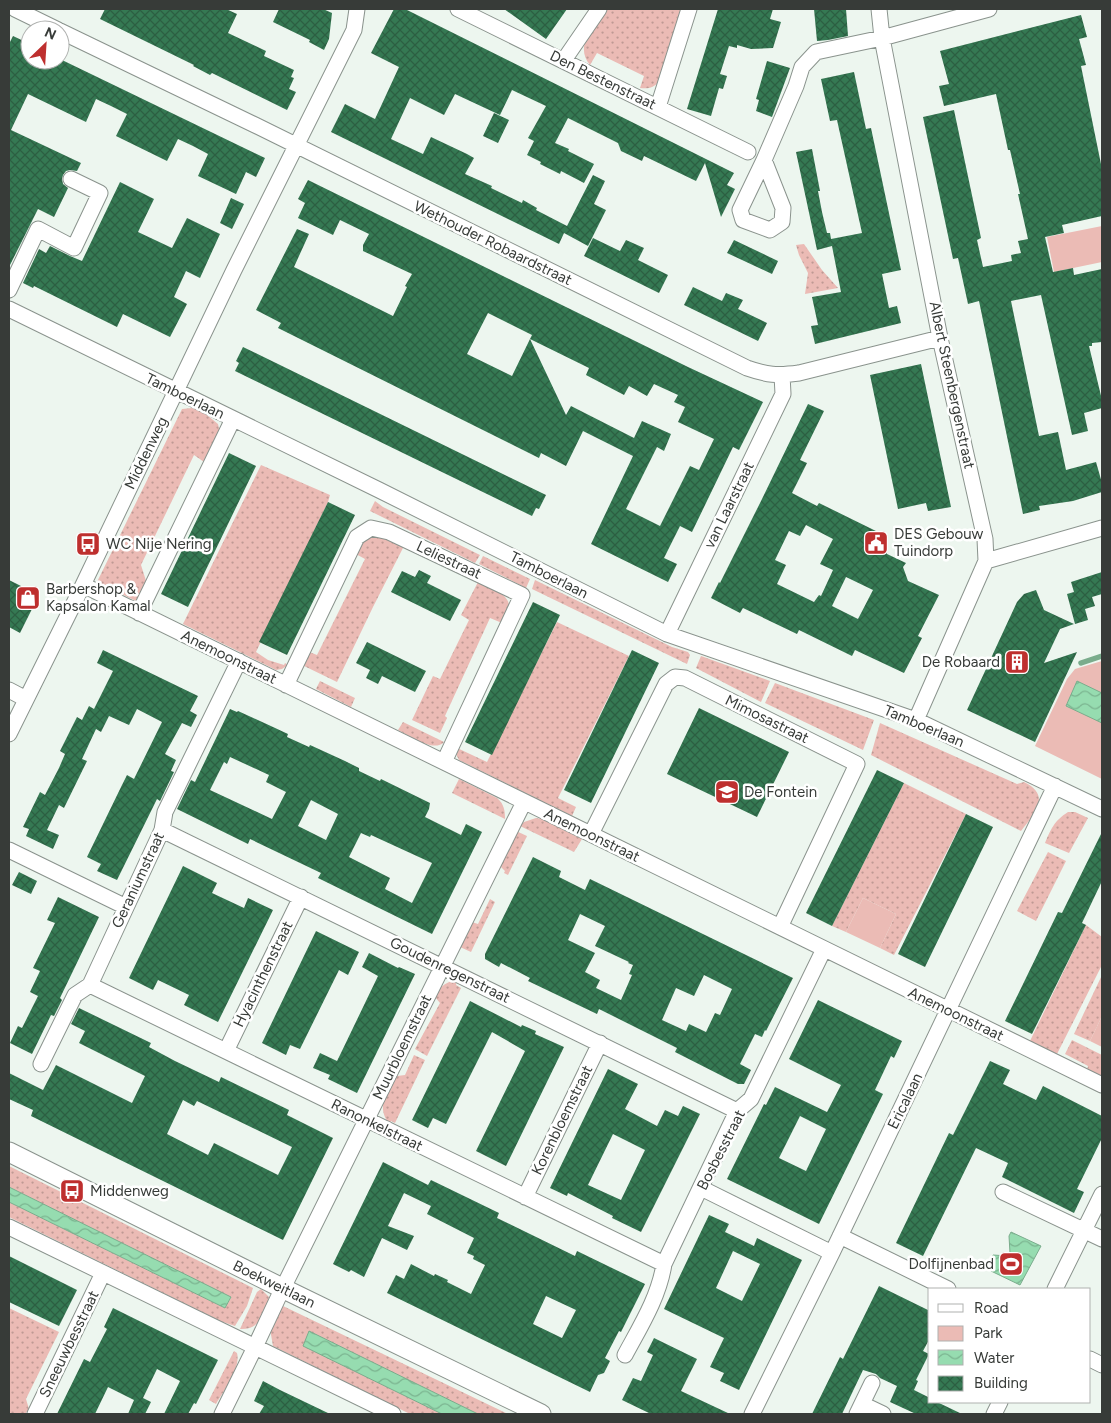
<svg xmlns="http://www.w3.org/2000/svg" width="1111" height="1423" viewBox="0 0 1111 1423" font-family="Figtree,sans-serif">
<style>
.grass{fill:url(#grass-dots)}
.park{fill:#ebbbb5}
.water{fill:url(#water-waves);stroke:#7aac8c}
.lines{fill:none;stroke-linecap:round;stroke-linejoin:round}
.stream{stroke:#7aac8c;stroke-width:5.5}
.building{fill:url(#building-cross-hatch);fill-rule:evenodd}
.minor-casing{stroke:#8a938d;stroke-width:17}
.tertiary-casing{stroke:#8a938d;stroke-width:21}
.minor{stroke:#fff;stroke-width:15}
.tertiary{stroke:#fff;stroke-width:19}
.labels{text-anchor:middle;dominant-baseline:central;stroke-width:5;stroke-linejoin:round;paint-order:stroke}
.street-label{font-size:15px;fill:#373b38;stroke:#fff}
.poi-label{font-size:15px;fill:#373b38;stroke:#fff;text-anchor:start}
</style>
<defs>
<pattern id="grass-dots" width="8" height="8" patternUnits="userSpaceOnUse" patternTransform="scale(1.25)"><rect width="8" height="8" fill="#ebbbb5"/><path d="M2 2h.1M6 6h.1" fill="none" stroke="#bf9994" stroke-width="1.8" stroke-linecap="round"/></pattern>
<pattern id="water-waves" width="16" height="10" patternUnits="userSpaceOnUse" patternTransform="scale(1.25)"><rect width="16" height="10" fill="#96dcb0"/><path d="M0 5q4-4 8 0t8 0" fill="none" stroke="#7bb490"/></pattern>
<pattern id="building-cross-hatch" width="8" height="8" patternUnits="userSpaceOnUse" patternTransform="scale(1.25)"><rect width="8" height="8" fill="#357953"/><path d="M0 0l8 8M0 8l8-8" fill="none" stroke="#2c5f42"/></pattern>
</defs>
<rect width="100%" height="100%" fill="#edf6ef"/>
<!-- grass -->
<path class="grass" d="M607 9H684L660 81C653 88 649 89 640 88L644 76 597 53 590 65C573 45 596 25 607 9Z
M804 244 822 270 838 288 805 294 808 273 799 255 796 245Z
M192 408 201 410 218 424 220 433 204 462 194 455 141 565 147 584 138 602 97 582 182 409Z
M261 465 330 495 328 502 256 652 268 660 284 665 285 663 288 665 282 669 276 670 183 624Z
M375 501 383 507 480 555 475 563 370 511Z
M379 534 404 546 373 607 337 682 300 664 307 651 317 655 365 559 354 553 365 538Z
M483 556 530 579 526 588 479 564Z
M535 580 672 647 688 652 690 655 687 664 532 589Z
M478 582C488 587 512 594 509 609 508 613 504 619 502 623L490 618 445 716 447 718 440 733 412 720 433 676 440 679 469 620 461 615Z
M557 622 629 656 558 798 576 807 572 816 459 760 456 754 455 747 487 762Z
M701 656 770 681 761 702 696 668Z
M320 681 355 698 351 707 316 689Z
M775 683 874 720 863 750 765 703Z
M403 722 444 742C434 753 410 736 398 730Z
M880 723 1017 784 1024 782C1053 796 1033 815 1021 831L871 755Z
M459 779 497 798C504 804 505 810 505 819L452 793Z
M904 783 966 814 894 955 880 948 896 914 863 898 846 932 832 926Z
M1068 812H1075L1088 818 1069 853 1045 843C1051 829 1054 821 1068 812Z
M536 818 542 819 582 839 574 852 520 826 524 822Z
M516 831 527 836 508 875 504 873 505 871 500 866Z
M1048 852 1066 861 1036 921 1017 911Z
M490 899 495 902 471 952 460 947 472 922 478 924Z
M1086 925 1102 937V965L1057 1054 1030 1041Z
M1102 975V1016L1090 1041 1074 1034Z
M454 980H457L456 985 461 988 427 1056 415 1049 440 1003 435 997C438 988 445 983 454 980Z
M1072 1040 1102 1055V1077L1087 1070 1088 1066 1065 1054Z
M414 1055 425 1060 395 1123 391 1121 390 1125C375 1107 387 1092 397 1076L405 1075Z
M9 1166 253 1288 247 1306 235 1326 220 1321 9 1217V1202L225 1308 231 1298 9 1187Z
M261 1289 269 1297C266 1314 259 1330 240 1329L257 1292Z
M283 1306 508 1414H478L309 1332 304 1346 442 1414H410L273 1346 270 1329Z
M9 1308 59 1332 26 1399 29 1409 25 1414H9Z
M234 1351 237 1353C241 1368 224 1391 216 1404L209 1400Z"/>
<!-- park -->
<path class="park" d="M1102 226V262L1054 272 1047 237Z
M1102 661V779L1035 746 1067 679 1075 669Z
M863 898 896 914 880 948 846 932Z
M1102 1016V1047L1090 1041Z"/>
<!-- water -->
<path class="water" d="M1077 681 1102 693V723L1066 706Z
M9 1187 231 1297 225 1308 9 1202Z
M1011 1232 1041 1246 1020 1285 991 1271 992 1257 993 1255 1008 1256 1010 1253 1009 1236Z
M309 1331 478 1414H442L303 1346Z"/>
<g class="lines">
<!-- stream -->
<path class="stream" d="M1081 663 1102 656"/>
</g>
<!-- building -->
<path class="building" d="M105 9H226L237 14 228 33 266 51 264 56 294 70 291 77 294 78 289 89 296 92 287 110 212 73 210 75 193 66 194 65 100 19Z
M279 9H323L332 13 329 39 324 50 309 42 310 40 273 22Z
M394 9H405L734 173 727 185 735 189 721 217 705 163 696 181 644 156 642 161 621 151 618 143 568 118 555 143 569 149 568 151 594 164 584 183 561 171 560 174 540 164 541 162 527 155 534 141 528 138 546 106 512 90 500 115 455 94 444 115 410 98 391 139 423 154 431 137 467 154 474 158 465 174 492 186 491 188 522 203 523 200 537 208 536 210 567 226 593 175 605 181 594 204 606 210 588 246 564 233 559 244 331 132 345 104 375 119 399 67 371 53Z
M504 9H567L546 39Z
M718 9H773L770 19 781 22 773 48 751 49 737 45V48L729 46 720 74 727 76 723 89 719 88 711 116 687 109Z
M814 9H846L848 36 828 40 817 41Z
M1081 15 1087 37 1079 39 1086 65 1081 66 1102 169V216L1062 225 1064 233 1045 237 1053 272 1073 268 1074 275 1102 269V342L1092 343V346H1089L1102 400V408L1084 413 1088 431 1072 435 1041 295 1011 301 1039 436 1058 432 1066 470 1096 462 1102 483V492L1073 501 1039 506 1040 510 1023 514 979 301 968 304 958 258 953 259 923 117 954 110 981 238 977 240 983 267 1012 261 1011 255 1021 253 1018 241 1028 239 1018 194H1020L1010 150H1008L996 94 944 106 939 86 949 84 940 51Z
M13 36 30 44V60H62L265 158 256 177 246 172 236 194 198 176 208 154 193 146 178 139 167 161 116 136 127 114 111 106 96 99 86 122 28 94 11 130 81 163 77 171 70 170 66 171 63 175 62 179 63 184 68 188 54 217 38 209 9 267V44Z
M767 61 790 68 772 117 756 111 759 100 756 99Z
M854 72 866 129 871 128 901 270 882 274 889 308 897 306 901 323 815 344 811 326 818 325 812 297 841 292 832 246 817 250 796 152 812 149 820 191H818L822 212 827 233H830L831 239 862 233 837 120 830 121 821 79Z
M494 113 509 120 498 143 483 136Z
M308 180 688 367 763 402 739 450 733 447 692 532 680 526 664 558 677 564 668 582 591 544 633 456 583 431 566 466 541 453 539 458 278 328 281 323 256 310 297 229 309 234 294 267 393 316 407 287 405 286 412 274 363 251V245L369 234 340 220 333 235 298 218 305 203 298 199ZM488 313 532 335 530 339 589 368 586 375 624 395 629 386 647 396 654 384 678 395 674 402 685 407 678 422 714 439 699 470 690 466 660 526 626 509 657 447 664 451 671 434 642 421 634 438 571 406 566 415 530 339 512 376 467 354Z
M120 182 154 199 138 232 172 248 187 218 220 234 200 278 186 271 174 297 187 304 170 337 123 314 117 327 34 286 33 288 23 283 39 249 46 253 50 246 70 256 82 261Z
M231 198 244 204 232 229 220 223Z
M593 238 620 251 626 240 644 248 638 260 668 275 659 293 584 256Z
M734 240 778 261 772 274 727 253Z
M693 287 722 301 726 293 743 300 738 309 767 323 758 341 684 305Z
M243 347 546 495 539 509 536 508 532 516 235 371 239 363 236 361Z
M921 364 951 507 928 511 926 503 898 509 870 375Z
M808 404 824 411 800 460 807 463 792 493 817 506 819 503 880 533 887 554 906 563 903 567 908 581 939 595 918 636 922 638 904 673 855 650 852 656 799 630 797 634 743 608 740 613 711 598 719 582 720 583 762 499ZM806 525 833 539 820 564 833 570 821 596 819 595 814 602 777 584 786 565 775 560 789 531 800 536ZM846 577 873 590 858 619 832 606Z
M229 453 256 466 188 607 161 594Z
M328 502 355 515 287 655 259 642Z
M419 570 431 576 427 583 461 600 450 621 391 592 402 571 415 577Z
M1102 572V594L1092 597 1095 606 1085 609 1088 620 1075 624 1067 594 1074 592 1071 582Z
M9 580 39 595 20 633 9 627Z
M1036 590 1044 610 1074 624 1060 629 1044 663 1077 652 1035 742 967 710 1017 602 1024 594Z
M533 602 560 615 492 755 465 742Z
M367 642 426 671 415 692 382 676 378 684 366 678 370 670 356 663Z
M103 650 198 696 190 711 197 715 191 727 182 723 165 754 176 760 171 771 174 772 160 801 157 799 117 880 97 871 101 864 87 857 122 785 127 775 134 779 162 722 137 709 129 725 109 716 101 732 96 729 82 759 87 761 64 808 59 805 47 830 59 835 53 849 26 836 29 829 23 827 40 792 45 795 59 768 65 754 60 751 77 717 82 720 89 706 94 709 113 671 97 663Z
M632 650 659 663 591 803 564 790Z
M699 708 789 752 757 817 667 774Z
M230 709 237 712 238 711 273 727 288 734 287 737 309 747 310 745 345 761 359 768V771L380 781 381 779 430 803 429 809 425 817 461 835 466 824 482 832 432 934 318 878 321 873 250 839 248 844 177 809 191 780 195 782ZM230 757 269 775 266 782 286 792 272 819 210 790 224 762 227 764ZM311 800 338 814 326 840 298 826ZM361 833 370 837 371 835 432 863 412 903 385 889 390 878 349 857Z
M877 770 904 783 832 926 806 913Z
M966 814 993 827 925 967 898 954Z
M1102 832V881L1082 923 1086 925 1032 1034 1005 1021 1058 912 1062 913Z
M533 857 561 871 559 877 585 890 590 879 793 978 766 1031 765 1030 762 1037 755 1034 740 1064 751 1070 744 1084H738L675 1052 677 1048 599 1009 597 1014 528 981 530 978 501 963 499 967 485 959V954ZM580 914 605 926 595 946 629 962 628 963 633 965 629 974 632 975 621 1000 596 988 600 980 585 972 595 953 568 940ZM704 975 732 989 720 1015 715 1013 706 1032 689 1024 686 1031 662 1020 676 988 694 996Z
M183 866 217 883 212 893 244 908 248 898 273 910 218 1022 184 1005 189 995 158 980 153 990 129 978Z
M19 872 37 881 31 894 12 885Z
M58 897 99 917 60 998 62 1000 54 1016 51 1015 32 1054 10 1043 18 1026 22 1028 38 996 30 992 40 971 33 968 55 923 47 920Z
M316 931 359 952 348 975 339 970 300 1049 290 1045 286 1055 262 1043Z
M369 953 398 968 399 967 415 974 357 1093 328 1079 330 1075 313 1068 320 1053 337 1061 340 1055 378 976 362 967Z
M818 1000 902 1041 894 1058 891 1056 875 1090 883 1094 819 1224 727 1179 764 1104 766 1105 775 1087 827 1112 841 1085 789 1059ZM800 1116 826 1129 806 1171 779 1158Z
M470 1001 521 1027 522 1025 536 1031 535 1034 564 1047 506 1166 476 1151 525 1051 492 1032 446 1124 433 1118 428 1128 412 1120Z
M79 1008 151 1043 149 1047 175 1061 219 1082 221 1077 289 1110 287 1115 333 1138 283 1240 31 1116 33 1110 9 1099V1073L43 1090 56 1065 132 1103 145 1076 79 1043 85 1031 71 1024ZM183 1100 194 1106 197 1101 292 1147 278 1175 214 1143 208 1155 167 1134Z
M990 1061 1010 1070 1003 1084 1024 1094 1036 1100 1043 1086 1102 1116V1138L1077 1189 1084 1192 1074 1213 1002 1177 1008 1163 976 1148 923 1256 896 1243 949 1133 953 1135Z
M608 1069 638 1084 625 1109 657 1126 665 1110 678 1116 683 1106 700 1114 641 1232 612 1218 613 1216 568 1193 567 1196 550 1188ZM613 1134 645 1150 621 1200 588 1185Z
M383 1162 428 1185 431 1180 499 1213 497 1218 575 1256 577 1251 645 1284 621 1332 619 1331 605 1358 610 1361 604 1373 598 1375 590 1392 387 1293 396 1275 404 1279 411 1264 434 1276 435 1274 448 1280 447 1282 471 1294 485 1265 473 1259 474 1256 467 1253 474 1238 427 1214 431 1206 404 1193 388 1226 414 1236 407 1250 382 1238 364 1277 351 1270 349 1272 333 1264ZM546 1296 576 1310 562 1338 533 1324Z
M709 1215 729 1224 725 1232 754 1246 757 1238 802 1260 739 1390 720 1381 724 1373 710 1367 724 1338 664 1309ZM733 1251 760 1264 742 1301 716 1288Z
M9 1256 77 1290 59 1326 9 1302Z
M879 1286 930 1311V1338L923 1351 929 1354 916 1380 918 1381 914 1390 930 1398V1402H937L962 1414H916L890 1402 897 1386 880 1378 876 1374 863 1370 842 1414H812L840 1357 843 1359Z
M113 1308 218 1360 196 1404 194 1403 188 1414H164L180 1381 157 1369 143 1398 151 1402 145 1414H128L134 1400 108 1387 95 1414H57L84 1359 90 1362 107 1329 104 1327Z
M654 1338 697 1359 681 1391 730 1414H651L622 1400 633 1378 641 1381 653 1355 647 1352Z
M263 1381 280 1390 330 1414H259L264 1406 254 1401Z"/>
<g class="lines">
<defs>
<path id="minor" d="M15 9 58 30
M458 9 748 152
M879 9 882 38 940 338 985 539 986 561 916 720
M60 31 255 125 747 368C767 375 777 376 799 373L940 338
M564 60 599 9
M658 107 689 9
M764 160 740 210 743 220 770 230 782 222 783 208 764 160 796 86 802 67 816 52 882 38 989 9
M9 290 38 229 74 248 100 193 71 179
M9 309 379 490 667 634 916 720 1102 809
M986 561 1102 528
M83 585 1102 1085
M139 613 233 419
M667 634 783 394 782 375
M286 685 357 537 371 528 389 532 522 595 444 762
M9 690 26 699
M9 734 83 585 234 270 354 30 357 9
M162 830 737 1111
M591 834 666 684 675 677 685 678 857 764 780 927
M9 850 126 907
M90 985 664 1264
M226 1051 301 897
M41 1064 75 995 90 985 162 830 165 812 239 661
M701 1188 832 1253
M1003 1192 1102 1239
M525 1197 600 1043
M9 1227 393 1414
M840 1236 948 1289
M1055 1289 1102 1194
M625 1355C640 1327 659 1297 664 1264L737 1111 751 1099 824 949
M1090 1359 1102 1365
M862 1404 883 1414
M35 1414 103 1273
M222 1414 255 1347 278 1298 524 802
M752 1414 832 1253 1055 786
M857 1414 872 1383
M994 1414 1000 1402"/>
<path id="tertiary" d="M9 1152 282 1288 541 1414"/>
</defs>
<!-- minor casing -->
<use href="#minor" class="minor-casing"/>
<!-- tertiary casing -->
<use href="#tertiary" class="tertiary-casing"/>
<!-- minor -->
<use href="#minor" class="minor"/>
<!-- tertiary -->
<use href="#tertiary" class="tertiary"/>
</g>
<!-- icons -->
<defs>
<symbol id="civic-square" viewBox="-11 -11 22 22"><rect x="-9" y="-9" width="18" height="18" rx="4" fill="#be2f2e" stroke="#fff"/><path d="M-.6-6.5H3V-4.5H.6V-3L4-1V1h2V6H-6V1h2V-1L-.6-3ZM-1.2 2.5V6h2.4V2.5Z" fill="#fff"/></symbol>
<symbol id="bus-square" viewBox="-11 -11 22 22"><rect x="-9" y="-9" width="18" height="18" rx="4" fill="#be2f2e" stroke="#fff"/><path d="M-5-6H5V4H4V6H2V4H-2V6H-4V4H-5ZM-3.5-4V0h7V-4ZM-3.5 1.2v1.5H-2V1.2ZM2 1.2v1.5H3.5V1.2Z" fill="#fff"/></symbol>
<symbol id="shop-square" viewBox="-11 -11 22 22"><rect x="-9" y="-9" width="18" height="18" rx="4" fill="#be2f2e" stroke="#fff"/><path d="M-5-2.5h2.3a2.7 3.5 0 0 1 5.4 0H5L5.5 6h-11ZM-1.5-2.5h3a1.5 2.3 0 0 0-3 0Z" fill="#fff"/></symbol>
<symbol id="building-square" viewBox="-11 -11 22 22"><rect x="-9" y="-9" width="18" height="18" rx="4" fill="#be2f2e" stroke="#fff"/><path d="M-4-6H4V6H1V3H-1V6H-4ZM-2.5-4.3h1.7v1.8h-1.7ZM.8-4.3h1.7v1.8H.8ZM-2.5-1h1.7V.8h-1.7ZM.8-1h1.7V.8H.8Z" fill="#fff"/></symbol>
<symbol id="school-square" viewBox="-11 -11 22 22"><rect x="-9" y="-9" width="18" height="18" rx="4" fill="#be2f2e" stroke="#fff"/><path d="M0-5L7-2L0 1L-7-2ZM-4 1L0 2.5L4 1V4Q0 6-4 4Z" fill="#fff"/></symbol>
<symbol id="stadium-square" viewBox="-11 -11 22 22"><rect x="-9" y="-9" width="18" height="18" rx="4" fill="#be2f2e" stroke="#fff"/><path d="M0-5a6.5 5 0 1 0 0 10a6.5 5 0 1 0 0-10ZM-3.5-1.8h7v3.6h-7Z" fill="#fff"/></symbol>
</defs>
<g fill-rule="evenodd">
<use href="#civic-square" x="862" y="529" width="28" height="28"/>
<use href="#bus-square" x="74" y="530" width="28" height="28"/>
<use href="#shop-square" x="14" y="584" width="28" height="28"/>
<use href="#building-square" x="1003" y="648" width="28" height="28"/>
<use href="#school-square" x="713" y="778" width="28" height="28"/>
<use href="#bus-square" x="58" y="1177" width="28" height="28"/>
<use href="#stadium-square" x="997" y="1250" width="28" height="28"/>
</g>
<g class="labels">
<!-- street labels -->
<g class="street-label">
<text transform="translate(603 80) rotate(26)">Den Bestenstraat</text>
<text transform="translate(493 243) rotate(26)">Wethouder Robaardstraat</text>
<text transform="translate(952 385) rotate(78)">Albert Steenbergenstraat</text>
<text transform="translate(185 396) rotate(26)">Tamboerlaan</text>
<text transform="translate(146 453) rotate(-64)">Middenweg</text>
<text transform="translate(729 505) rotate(-64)">van Laarstraat</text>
<text transform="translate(449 560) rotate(25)">Leliestraat</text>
<text transform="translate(549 575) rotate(27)">Tamboerlaan</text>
<text transform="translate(229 657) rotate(26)">Anemoonstraat</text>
<text transform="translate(767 719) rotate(26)">Mimosastraat</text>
<text transform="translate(924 726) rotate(23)">Tamboerlaan</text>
<text transform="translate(592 835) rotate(26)">Anemoonstraat</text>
<text transform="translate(138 880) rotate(-65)">Geraniumstraat</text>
<text transform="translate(450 970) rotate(26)">Goudenregenstraat</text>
<text transform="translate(263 974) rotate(-64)">Hyacinthenstraat</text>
<text transform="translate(956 1014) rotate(26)">Anemoonstraat</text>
<text transform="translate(402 1047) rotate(-64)">Muurbloemstraat</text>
<text transform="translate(905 1101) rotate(-64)">Ericalaan</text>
<text transform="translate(562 1120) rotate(-64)">Korenbloemstraat</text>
<text transform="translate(377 1125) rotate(26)">Ranonkelstraat</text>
<text transform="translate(721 1150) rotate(-63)">Bosbesstraat</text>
<text transform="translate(274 1284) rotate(26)">Boekweitlaan</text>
<text transform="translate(69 1344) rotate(-64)">Sneeuwbesstraat</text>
</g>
<!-- poi labels -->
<g class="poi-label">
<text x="894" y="534">DES Gebouw<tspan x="894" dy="17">Tuindorp</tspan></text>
<text x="106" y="544">WC Nije Nering</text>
<text x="46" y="589">Barbershop &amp;<tspan x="46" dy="17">Kapsalon Kamal</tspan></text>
<text x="1000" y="662" text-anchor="end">De Robaard</text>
<text x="744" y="792">De Fontein</text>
<text x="90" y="1191">Middenweg</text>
<text x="994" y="1264" text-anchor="end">Dolfijnenbad</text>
</g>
</g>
<!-- border -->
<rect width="1111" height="1423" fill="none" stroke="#373b38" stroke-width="20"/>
<!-- legend -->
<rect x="928" y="1288" width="162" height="115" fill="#ffffff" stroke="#afb1af"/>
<rect x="938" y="1304" width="25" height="8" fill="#ffffff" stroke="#afb1af"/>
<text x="974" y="1313" font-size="15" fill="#373b38">Road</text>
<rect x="938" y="1326" width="25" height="15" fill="#ebbbb5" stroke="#afb1af"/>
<text x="974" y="1338" font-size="15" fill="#373b38">Park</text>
<rect x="938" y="1350" width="25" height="15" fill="url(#water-waves)" stroke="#afb1af"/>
<text x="974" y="1363" font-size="15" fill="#373b38">Water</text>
<rect x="938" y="1376" width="25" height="15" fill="url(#building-cross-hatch)" stroke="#afb1af"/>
<text x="974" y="1388" font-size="15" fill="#373b38">Building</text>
<!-- north arrow -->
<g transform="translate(45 45) rotate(25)"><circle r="24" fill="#ffffff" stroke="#afb1af"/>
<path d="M0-4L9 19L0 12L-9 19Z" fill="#be2f2e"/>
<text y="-8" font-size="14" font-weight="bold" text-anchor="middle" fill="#373b38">N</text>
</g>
</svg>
